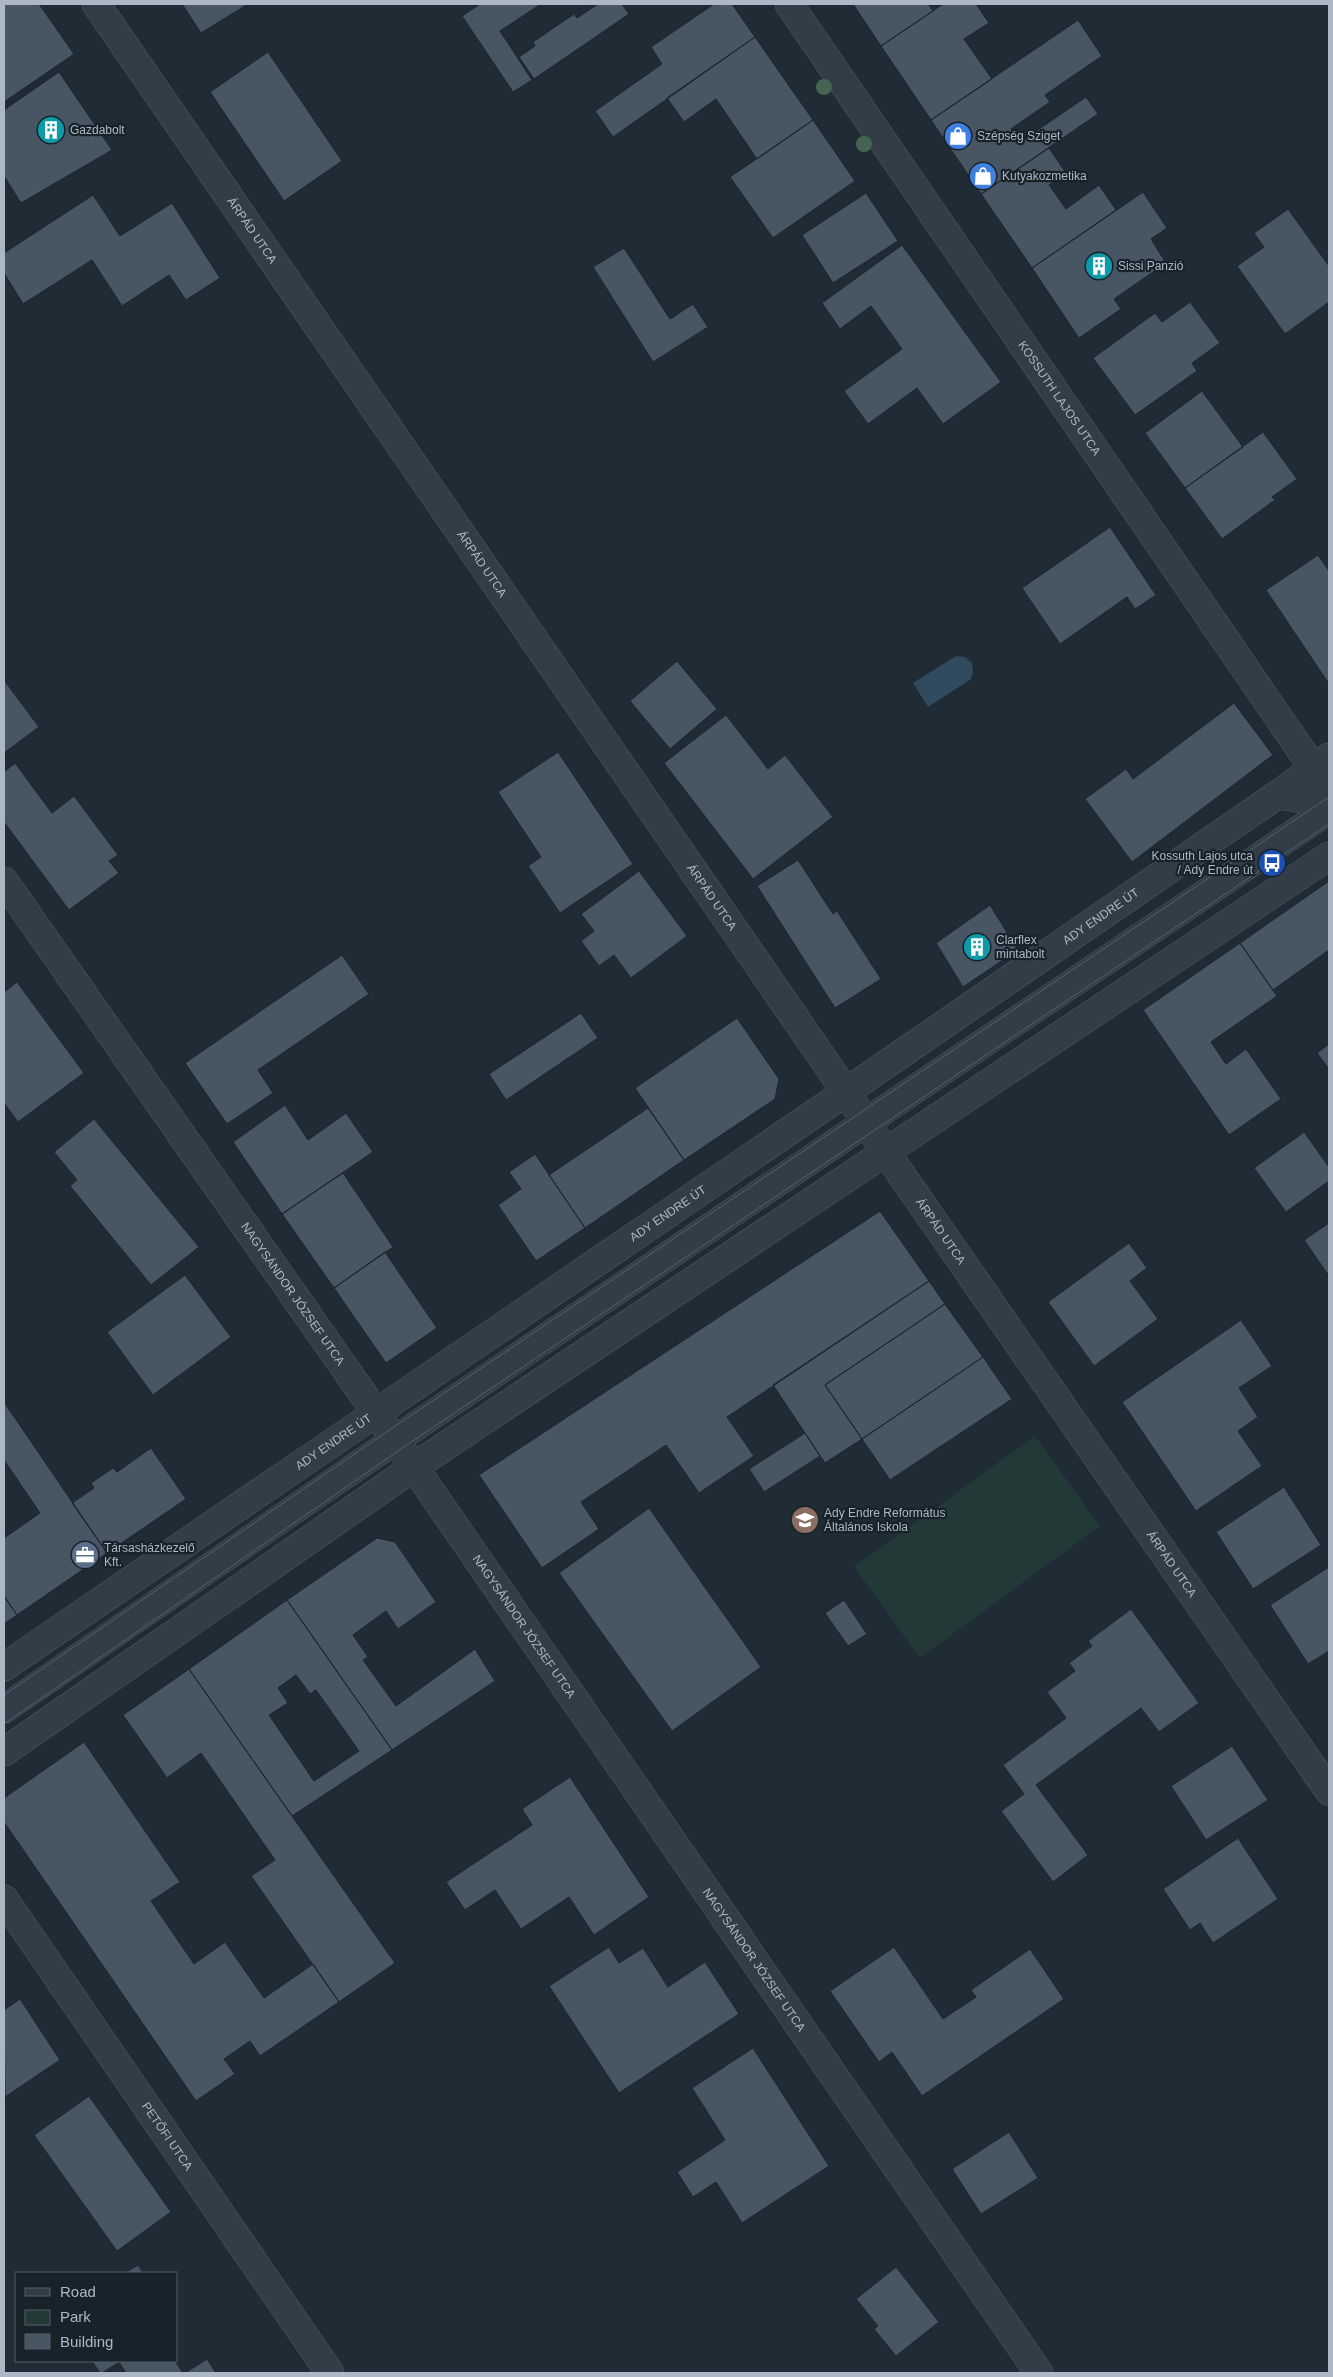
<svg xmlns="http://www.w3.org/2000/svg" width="1333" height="2377" viewBox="0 0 1333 2377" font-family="Helvetica,sans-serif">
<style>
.green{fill:#223938}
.water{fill:#324a5e}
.building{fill:#475662;stroke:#1a242d;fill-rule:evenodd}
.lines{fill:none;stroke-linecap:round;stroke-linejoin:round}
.minor-casing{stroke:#505b65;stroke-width:29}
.minor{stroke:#323d47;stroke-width:28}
.tram{stroke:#54626e;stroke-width:1}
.tree{fill:#456552}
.labels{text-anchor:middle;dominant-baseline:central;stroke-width:4.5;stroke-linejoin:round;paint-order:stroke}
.poi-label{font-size:12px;fill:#acb8c4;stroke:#18222b;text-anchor:start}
.street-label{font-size:12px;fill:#acb8c4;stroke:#18222b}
</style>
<rect width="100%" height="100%" fill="#1f2c36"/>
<!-- green -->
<path class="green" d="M1035 1436 1100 1526 920 1658 854 1567Z"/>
<!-- water -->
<path class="water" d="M956 656 965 657 972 663 973 671 971 679 928 707 913 683Z"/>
<!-- building -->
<path class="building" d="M4 4H39L74 54 4 102Z
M182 4H248L201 33Z
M480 4H541L500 31 532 80 513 92 462 16Z
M598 4H622L629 14 534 79 519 57 535 46 533 42 574 14 577 18Z
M714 4H732L755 37 613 137 595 111 662 64 651 47Z
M853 4H928L933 11 881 46Z
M943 4H976L989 23 964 39 992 79 931 120 881 46Z
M1078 20 1102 56 1045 95 1050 102 1011 129 1020 142 1086 97 1098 114 981 194 931 120Z
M755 37 813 120 757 159 716 99 684 122 667 98Z
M268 52 342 161 284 201 210 92Z
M59 72 112 150 21 203 4 176V110Z
M813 120 855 181 773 238 730 177Z
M1049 148 1066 173 1049 185 1066 209 1099 185 1116 210 1032 268 981 194Z
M1143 192 1167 228 1151 239 1166 263 1114 299 1121 309 1079 338 1032 268Z
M866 193 898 241 833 283 802 235Z
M93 195 120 236 172 203 220 278 186 300 169 275 122 306 92 260 23 304 4 273V253Z
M1288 209 1329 266V302L1285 334 1237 266 1264 247 1254 233Z
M902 245 1001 382 943 424 917 388 868 424 844 391 902 349 871 306 840 329 822 303Z
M624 248 670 319 693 304 708 327 653 362 593 267Z
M1190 302 1220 343 1192 363 1197 371 1135 415 1093 358 1155 313 1162 322Z
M1202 391 1243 447 1185 488 1145 433Z
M1263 432 1297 479 1272 497 1275 500 1222 539 1185 488Z
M1110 527 1156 595 1135 609 1127 597 1060 644 1022 588Z
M1318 555 1329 571V684L1266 590Z
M677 661 717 709 670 749 630 701Z
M4 680 39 727 4 753Z
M1234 703 1273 755 1132 862 1085 799 1126 769 1133 779Z
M726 715 768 769 785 755 833 817 753 879 664 763Z
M558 752 633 864 560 913 528 866 541 857 498 792Z
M15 763 52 813 74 796 118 855 109 861 119 873 69 910 4 822V772Z
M798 860 833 914 837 911 881 979 835 1008 757 886Z
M639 871 687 936 631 978 614 955 599 966 581 941 594 931 581 914Z
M1329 881V950L1273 990 1240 943Z
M990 905 1018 950 963 987 936 943Z
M1240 943 1277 996 1211 1042 1226 1064 1246 1049 1281 1099 1229 1135 1143 1010Z
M342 955 369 994 258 1070 273 1093 227 1124 185 1063Z
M17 982 84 1073 18 1122 4 1103V992Z
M581 1013 598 1038 506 1100 489 1074Z
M737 1018 779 1079 775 1099 684 1160 635 1088Z
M1329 1044V1069L1317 1053Z
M285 1105 308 1140 346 1113 373 1152 282 1214 233 1142Z
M648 1108 684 1160 585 1228 549 1175Z
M94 1119 199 1247 151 1285 70 1186 77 1180 54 1152Z
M1304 1132 1329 1167V1181L1286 1212 1254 1168Z
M535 1154 585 1228 536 1261 498 1205 521 1189 509 1172Z
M343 1173 393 1247 334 1288 282 1214Z
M880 1211 929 1281 727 1417 754 1456 699 1493 666 1445 581 1502 599 1529 542 1568 479 1475Z
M1329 1223V1276L1304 1240Z
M1129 1243 1147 1268 1130 1281 1158 1319 1094 1366 1048 1302Z
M385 1252 437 1328 386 1363 334 1288Z
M185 1275 231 1337 153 1395 107 1332Z
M929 1281 945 1304 825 1385 862 1439 825 1463 773 1385Z
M945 1304 983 1357 862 1439 825 1385Z
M1241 1320 1272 1366 1239 1388 1258 1417 1238 1431 1262 1466 1196 1511 1122 1402Z
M983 1357 1012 1399 890 1480 862 1439Z
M4 1402 107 1553 17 1615 4 1596V1538L40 1513 4 1460Z
M805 1433 820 1456 764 1492 749 1469Z
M151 1448 186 1499 107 1553 72 1503 94 1488 91 1483 113 1468 117 1472Z
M1284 1487 1321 1545 1253 1589 1216 1532Z
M649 1508 761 1667 672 1731 559 1573Z
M377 1538 395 1542 436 1602 398 1629 386 1611 353 1635 368 1657 363 1660 396 1706 475 1649 495 1681 392 1750 287 1600Z
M1329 1567V1651L1308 1664 1270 1605Z
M4 1596 17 1615 4 1624Z
M287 1600 392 1750 292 1816 189 1669ZM296 1675 310 1694 316 1690 359 1751 314 1781 269 1715 288 1703 278 1688Z
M844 1600 867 1634 848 1646 825 1613Z
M1131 1609 1199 1703 1159 1732 1141 1708 1036 1785 1088 1855 1053 1882 1001 1811 1024 1794 1003 1765 1066 1718 1047 1692 1075 1671 1069 1663 1092 1646 1088 1641Z
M189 1669 395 1963 339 2002 251 1876 275 1860 201 1753 167 1778 123 1715Z
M84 1742 180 1882 151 1901 194 1964 225 1942 264 1998 313 1964 339 2002 260 2056 250 2041 224 2059 235 2074 196 2101 4 1822V1798Z
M1232 1746 1268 1800 1206 1840 1171 1786Z
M570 1777 649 1897 594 1935 569 1897 521 1929 495 1890 465 1910 446 1882 532 1825 522 1809Z
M1238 1838 1278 1899 1213 1943 1200 1923 1190 1930 1163 1889Z
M609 1947 619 1963 643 1948 668 1987 705 1962 739 2014 619 2093 549 1986Z
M894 1947 943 2019 976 1997 971 1990 1030 1949 1064 1999 922 2096 892 2052 879 2062 830 1991Z
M20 1999 60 2060 5 2097 4 2010Z
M753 2048 829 2166 742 2223 716 2182 693 2197 677 2172 725 2140 692 2088Z
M89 2096 171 2212 117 2251 34 2135Z
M1009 2132 1038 2178 981 2214 952 2169Z
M138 2265 143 2273H125Z
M896 2267 939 2322 896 2356 874 2329 878 2326 856 2299Z
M207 2359 216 2373H185Z
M92 2361H121L102 2373H100Z
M121 2361H175L183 2373H126L119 2362Z"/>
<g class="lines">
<defs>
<g id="minor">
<path id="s1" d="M96 4 846 1092 885 1151 1329 1791"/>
<path id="s2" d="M789 4 1329 791"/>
<path d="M1277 795 1329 803"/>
<path id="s3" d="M4 881 414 1467 1039 2373"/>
<path id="s4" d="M4 1667 846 1092 1277 795 1329 757"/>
<path d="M4 1709 395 1440 1329 810"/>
<path d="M4 1752 414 1467 1329 856"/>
<path id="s5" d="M4 1899 330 2373"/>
</g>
</defs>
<!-- minor casing -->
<use href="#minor" class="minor-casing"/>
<!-- minor -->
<use href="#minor" class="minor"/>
<!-- tram -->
<path class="tram" d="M4 1695 388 1431 1329 797
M4 1724 401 1449 1329 824"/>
</g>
<!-- trees -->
<g class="tree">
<circle cx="824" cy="87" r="8"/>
<circle cx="864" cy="144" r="8"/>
</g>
<!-- icons -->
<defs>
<symbol id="building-disc" viewBox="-11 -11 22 22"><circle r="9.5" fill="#0f9aa8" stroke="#18222b"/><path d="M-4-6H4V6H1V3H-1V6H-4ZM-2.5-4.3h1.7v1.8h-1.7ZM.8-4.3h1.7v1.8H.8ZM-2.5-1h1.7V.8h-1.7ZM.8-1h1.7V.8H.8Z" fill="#fff"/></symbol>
<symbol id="shop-disc" viewBox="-11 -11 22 22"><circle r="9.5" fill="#3f7fe0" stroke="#18222b"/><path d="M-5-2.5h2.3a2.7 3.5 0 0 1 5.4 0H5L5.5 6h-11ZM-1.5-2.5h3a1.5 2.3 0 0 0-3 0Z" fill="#fff"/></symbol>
<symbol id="bus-disc" viewBox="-11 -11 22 22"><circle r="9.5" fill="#1a4fb4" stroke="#18222b"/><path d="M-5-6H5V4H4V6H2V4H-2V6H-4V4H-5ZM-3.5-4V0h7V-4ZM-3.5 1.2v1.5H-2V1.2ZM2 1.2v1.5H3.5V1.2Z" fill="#fff"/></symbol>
<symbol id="school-disc" viewBox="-11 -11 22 22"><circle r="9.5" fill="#8d6e63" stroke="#18222b"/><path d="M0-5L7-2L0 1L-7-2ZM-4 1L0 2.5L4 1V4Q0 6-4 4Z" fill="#fff"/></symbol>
<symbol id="office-disc" viewBox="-11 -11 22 22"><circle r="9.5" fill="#5c6f8a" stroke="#18222b"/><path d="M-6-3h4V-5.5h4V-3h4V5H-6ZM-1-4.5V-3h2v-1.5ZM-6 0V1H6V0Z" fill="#fff"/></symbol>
</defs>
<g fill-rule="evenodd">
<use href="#building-disc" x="35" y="114" width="32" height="32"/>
<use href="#shop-disc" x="942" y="120" width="32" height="32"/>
<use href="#shop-disc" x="967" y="160" width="32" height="32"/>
<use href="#building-disc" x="1083" y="250" width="32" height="32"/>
<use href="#bus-disc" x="1256" y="847" width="32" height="32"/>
<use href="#building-disc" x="961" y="931" width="32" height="32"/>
<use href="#school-disc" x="789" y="1504" width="32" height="32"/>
<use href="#office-disc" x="69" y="1539" width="32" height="32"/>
</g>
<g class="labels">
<!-- poi labels -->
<g class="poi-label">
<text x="70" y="130">Gazdabolt</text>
<text x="977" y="136">Szépség Sziget</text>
<text x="1002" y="176">Kutyakozmetika</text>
<text x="1118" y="266">Sissi Panzió</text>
<text x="1253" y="856" text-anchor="end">Kossuth Lajos utca<tspan x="1253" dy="14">/ Ady Endre út</tspan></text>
<text x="996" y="940">Clarflex<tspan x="996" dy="14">mintabolt</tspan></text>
<text x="824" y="1513">Ady Endre Református<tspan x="824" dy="14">Általános Iskola</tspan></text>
<text x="104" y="1548">Társasházkezelő<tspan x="104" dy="14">Kft.</tspan></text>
</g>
<!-- street labels -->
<g class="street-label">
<text stroke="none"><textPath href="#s1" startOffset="275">ÁRPÁD UTCA</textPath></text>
<text stroke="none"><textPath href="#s2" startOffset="478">KOSSUTH LAJOS UTCA</textPath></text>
<text stroke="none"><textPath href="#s1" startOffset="680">ÁRPÁD UTCA</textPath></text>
<text stroke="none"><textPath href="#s1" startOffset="1085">ÁRPÁD UTCA</textPath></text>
<text stroke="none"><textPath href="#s4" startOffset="1329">ADY ENDRE ÚT</textPath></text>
<text stroke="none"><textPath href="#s4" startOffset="804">ADY ENDRE ÚT</textPath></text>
<text stroke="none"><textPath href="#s1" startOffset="1490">ÁRPÁD UTCA</textPath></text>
<text stroke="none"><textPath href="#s3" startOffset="504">NAGYSÁNDOR JÓZSEF UTCA</textPath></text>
<text stroke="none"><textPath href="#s4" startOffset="399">ADY ENDRE ÚT</textPath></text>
<text stroke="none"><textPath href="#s1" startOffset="1895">ÁRPÁD UTCA</textPath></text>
<text stroke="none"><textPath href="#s3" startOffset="909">NAGYSÁNDOR JÓZSEF UTCA</textPath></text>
<text stroke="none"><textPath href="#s3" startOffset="1314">NAGYSÁNDOR JÓZSEF UTCA</textPath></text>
<text stroke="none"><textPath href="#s5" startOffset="288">PETŐFI UTCA</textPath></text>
</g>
</g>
<!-- border -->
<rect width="1333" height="2377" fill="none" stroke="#acb8c4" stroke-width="10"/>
<!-- legend -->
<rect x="15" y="2272" width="162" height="90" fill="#18222b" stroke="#535e68"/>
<rect x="25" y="2288" width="25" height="8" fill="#323d47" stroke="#535e68"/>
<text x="60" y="2297" font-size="15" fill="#acb8c4">Road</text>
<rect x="25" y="2310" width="25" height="15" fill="#223938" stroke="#535e68"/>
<text x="60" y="2322" font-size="15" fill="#acb8c4">Park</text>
<rect x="25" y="2334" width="25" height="15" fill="#475662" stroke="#535e68"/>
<text x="60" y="2347" font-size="15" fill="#acb8c4">Building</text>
</svg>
